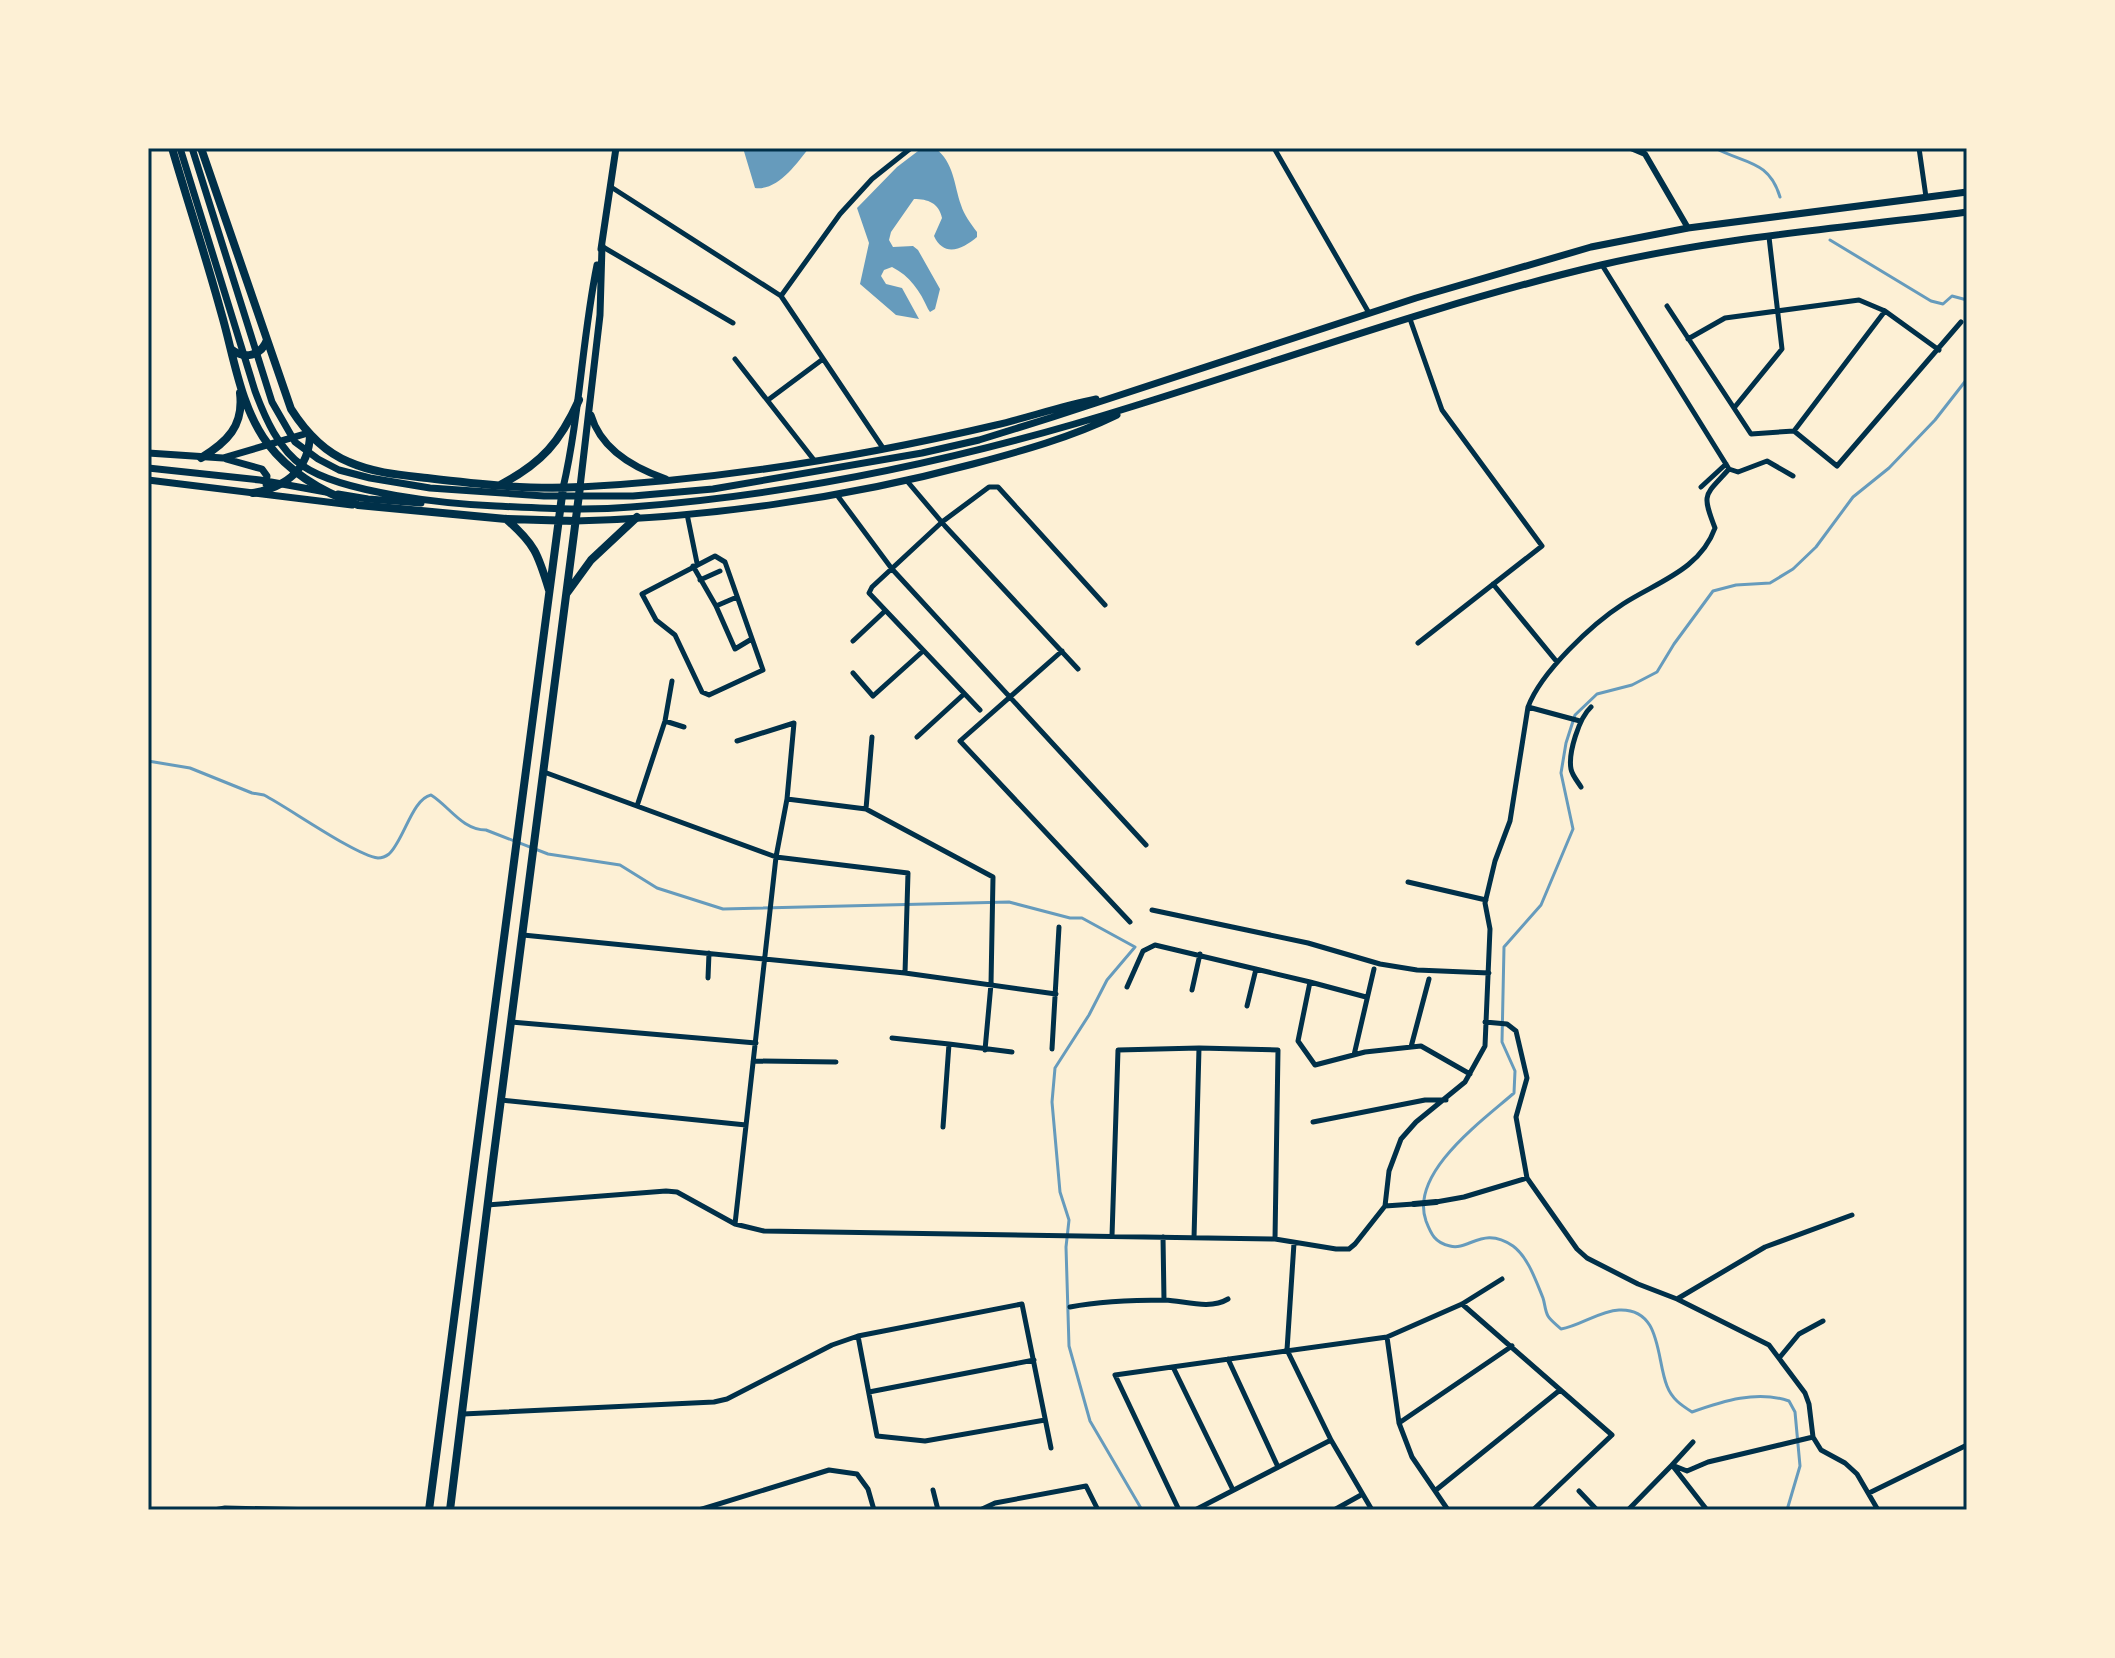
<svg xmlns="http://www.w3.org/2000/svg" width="2115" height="1658" viewBox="0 0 2115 1658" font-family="'IBM Plex Serif',serif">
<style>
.water{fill:#669bbc}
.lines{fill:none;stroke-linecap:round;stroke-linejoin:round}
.stream{stroke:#669bbc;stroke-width:3}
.minor{stroke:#003049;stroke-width:5}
.tertiary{stroke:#003049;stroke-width:6}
.secondary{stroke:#003049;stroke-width:7}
.primary{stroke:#003049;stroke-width:8}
.neatline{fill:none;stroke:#003049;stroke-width:3}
</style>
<rect width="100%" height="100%" fill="#fdf0d5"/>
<!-- water -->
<path class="water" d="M743 148H809C796 164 778 191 755 188Z
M922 148H935C954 162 954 185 961 205 964 215 971 224 977 232V237C963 249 944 258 934 236L942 218C939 203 928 199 914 199L891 232 889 240 893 247 913 246 918 250 940 289 935 309 930 312 928 309C920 291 910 276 892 267L884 270 881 276 886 284 902 288 919 319 896 315 860 284 869 243 857 208 897 167Z"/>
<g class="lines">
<!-- stream -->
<path class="stream" d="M1715 148C1745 164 1769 160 1780 197
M1830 240 1931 301 1943 304 1952 296 1967 300
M148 761 190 768 252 793 264 795C289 808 355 855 378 858 382 858 385 857 389 854 404 840 412 799 431 795 449 806 462 830 486 830L548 854 620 865 657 888 723 909 1009 902 1070 918H1082L1135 947 1107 980 1089 1015 1055 1068 1052 1102 1060 1192 1069 1220 1066 1247 1069 1346 1090 1421 1142 1510
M1787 1510 1800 1466 1795 1412 1789 1401C1757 1390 1723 1401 1692 1412 1681 1405 1672 1399 1667 1386 1656 1359 1662 1308 1619 1310 1599 1311 1580 1326 1561 1329 1557 1325 1551 1321 1548 1316 1545 1311 1545 1304 1543 1298 1536 1281 1528 1257 1513 1246 1483 1225 1469 1251 1450 1246 1435 1243 1431 1234 1426 1221 1409 1173 1482 1121 1514 1093L1515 1071 1502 1042 1504 947 1541 905 1573 829 1561 773 1566 743 1575 715 1597 694 1632 685 1657 672 1674 644 1713 591 1736 585 1770 583 1793 569 1816 547 1853 497 1889 468 1935 420 1967 379"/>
<!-- minor -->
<path class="minor" d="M1274 148 1369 313
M1919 148 1926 197
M611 187 781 296 883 448
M603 247 733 323
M1602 265 1729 469 1738 472 1767 461 1793 476
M781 296 840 214 872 179 911 148
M1667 306 1751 434 1794 431 1837 466 1961 322
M1410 319 1442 410 1542 546 1418 643
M1688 339 1725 318 1859 300 1885 311 1939 350
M735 359 814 460
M768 400 823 359
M1734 408 1782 349 1769 237
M1794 431 1885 311
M907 481 945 526 1078 669
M1701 487 1726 464
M837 495 892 569 1146 845
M687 514 697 563
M715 556 725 562 763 670 709 695 702 692 675 635 656 620 642 594Z
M693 566 716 606 735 649 750 640
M700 580 720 571
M1493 584 1557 662
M716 606 737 597
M853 641 885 611
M1062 651 960 741 1130 922
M853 673 873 696 923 651
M1528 707 1580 721
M980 710 869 593 872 587 942 522 989 487H998L1105 605
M665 721 684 727
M917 737 964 694
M544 772 776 857 908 873 905 973
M1581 787C1578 782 1572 775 1571 769 1568 753 1579 718 1591 707
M787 799 866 809 993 877 991 984 985 1050
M637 806 665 721 672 681
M866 809 872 737
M1408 882 1486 900
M1152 910 1308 943 1380 964 1417 970 1489 973
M523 935 905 973 1056 994
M708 978 709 953
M1310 982 1366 997
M1127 987 1143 951 1155 945 1310 982 1298 1041 1315 1065 1365 1052 1421 1046 1470 1074
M1192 990 1200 954
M1247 1006 1256 969
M511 1022 756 1043
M1485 1022 1507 1024 1516 1031 1527 1078 1516 1117 1527 1178 1577 1249 1587 1258 1638 1284 1677 1299 1769 1345 1805 1393 1809 1404 1813 1437 1821 1450 1845 1463 1857 1474 1878 1510
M892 1038 949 1044 943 1127
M949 1044 1012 1052
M1411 1047 1429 979
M1052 1049 1059 927
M1354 1055 1374 969
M753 1061 836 1062
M501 1100 746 1125
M1313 1122 1425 1100H1446
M1436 1202 1464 1197 1527 1178
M487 1205 666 1191 677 1192 735 1224 764 1231 1275 1239 1336 1249H1349L1355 1244 1385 1206 1389 1171 1401 1139 1416 1122 1465 1082 1485 1046 1490 929 1485 903 1495 861 1510 821 1528 707C1541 672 1592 624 1623 604 1657 582 1700 570 1715 528 1701 492 1705 496 1729 469
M1385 1206 1414 1204
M735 1224 776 857 787 799 794 723 737 741
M1112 1236 1118 1050 1199 1048 1278 1050 1275 1239
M1163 1237 1164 1300
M1194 1238 1199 1048
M1294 1243 1287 1350 1331 1440 1372 1510
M1677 1299 1765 1247 1852 1215
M1462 1304 1612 1435 1533 1510
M1070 1307C1101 1301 1134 1300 1165 1300 1185 1301 1210 1310 1228 1299
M858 1336 877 1436 925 1441 1045 1420
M1387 1337 1399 1423 1412 1457 1448 1510
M1780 1357 1799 1334 1823 1321
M1228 1359 1278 1467
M1173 1367 1233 1490
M869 1392 1034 1360
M463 1414 714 1402 727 1399 832 1345 858 1336 1022 1304 1051 1448
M1399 1423 1512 1346
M1693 1442 1672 1465 1707 1510
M933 1490 938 1510
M1436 1490 1560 1390
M1579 1491 1597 1510
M1869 1493 1967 1445
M214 1510 225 1508 320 1510
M699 1510 829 1470 857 1474 868 1489 874 1510
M980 1510 995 1503 1086 1486 1098 1510
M1179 1510 1115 1375 1387 1337 1462 1304 1502 1279
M1195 1510 1331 1440
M1334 1510 1361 1495
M1628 1510 1672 1465 1687 1471 1708 1462 1813 1437"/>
<!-- tertiary -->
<path class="tertiary" d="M1631 148 1645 154 1688 228
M1414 1204 1436 1202"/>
<!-- secondary -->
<path class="secondary" d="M180 148 255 391C265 418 279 450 303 466 342 493 447 504 496 506 541 508 586 511 631 507 801 494 972 457 1134 406 1289 358 1443 302 1601 265 1721 237 1845 228 1967 212
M192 148 272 402 295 442 318 459 339 470 370 478 430 488 544 496H633L713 489 922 453 979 440 1053 417 1416 298 1591 247 1688 228 1967 192
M602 246 600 315 580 487C719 480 860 457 996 425 1029 417 1062 406 1096 399
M601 249 616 148
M591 415C601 450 634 468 666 479
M148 453 223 458 308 433
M226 459 262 469 267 476 266 484
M148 468 260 480 326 492
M148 480 352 505
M563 488C580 414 582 339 597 265
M338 494 368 499 421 503
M575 521C706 518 846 498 973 464 1022 451 1072 437 1117 415"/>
<!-- primary -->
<path class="primary" d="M172 148C188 203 206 257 221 312 234 356 240 407 268 444 290 473 325 493 358 505L506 519 575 521
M201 148 291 409C305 431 324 452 349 462 374 473 400 475 427 478 477 484 530 490 580 487L492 1169 450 1510
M231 349C244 360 261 356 267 340
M201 458C227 442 244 426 240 393
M500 485C542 463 560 442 579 400
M253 493C286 487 309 469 310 435
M506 519C535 544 538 554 549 590
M567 593 591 560 637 517
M429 1510 563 488"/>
</g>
<!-- border -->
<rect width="2115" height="1658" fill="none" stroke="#fdf0d5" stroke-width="300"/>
<rect x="150" y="150" width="1815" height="1358" class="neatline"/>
</svg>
